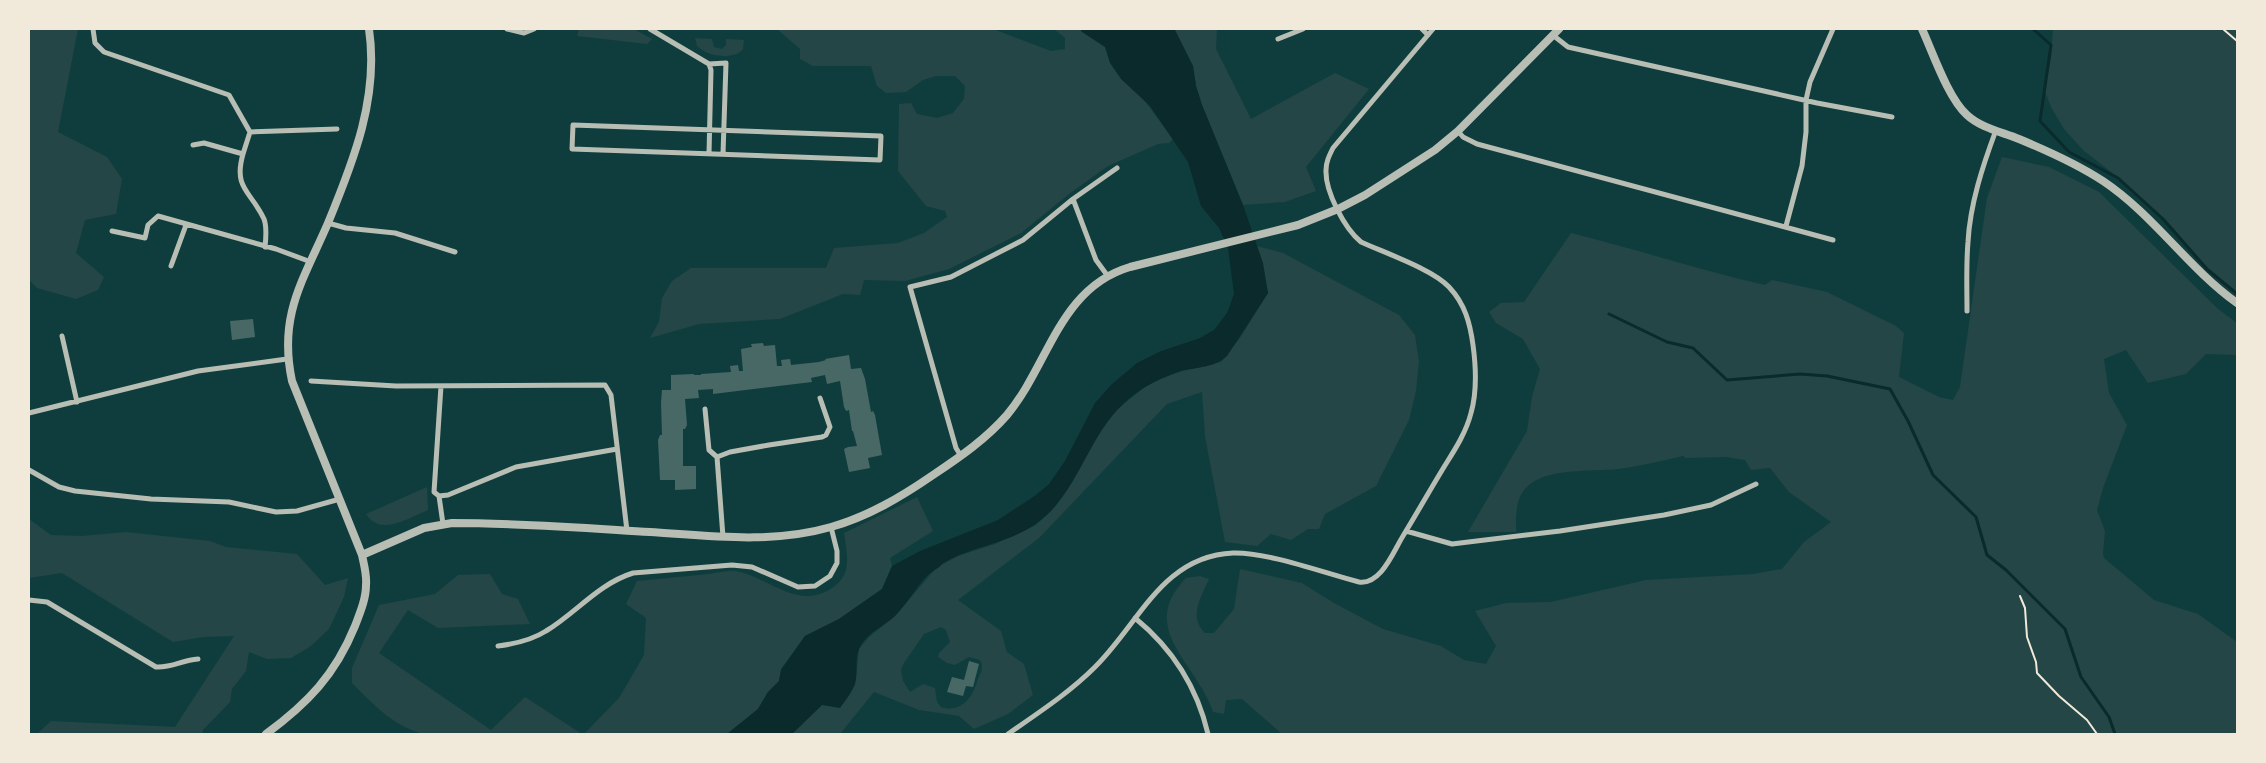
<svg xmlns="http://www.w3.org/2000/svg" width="2266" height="763" viewBox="0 0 2266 763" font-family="'Crimson Pro',serif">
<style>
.green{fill:#244646;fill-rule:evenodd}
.water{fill:#0a2a2b}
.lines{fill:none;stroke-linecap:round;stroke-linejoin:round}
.stream{stroke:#0a2a2b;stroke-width:3}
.river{stroke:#0a2a2b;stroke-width:19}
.building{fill:#486865}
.path{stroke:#f1e9da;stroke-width:2}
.minor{stroke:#b8beb3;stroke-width:5}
.tertiary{stroke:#b8beb3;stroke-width:8}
</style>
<rect width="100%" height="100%" fill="#0f3d3e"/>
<!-- green -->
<path class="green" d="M32 29H78L58 132 107 157 122 179 116 214 85 220 76 253 104 277 98 290 76 299 37 288 29 280V30Z
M579 29H634L652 39 647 44 577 36Z
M777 29H993L1051 51 1065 49V38L1054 29H1085L1105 47 1173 139 1169 143 1158 144 1108 166 1069 194 1021 233 949 269 905 281 864 280 860 295 843 294 780 319 699 324 650 338 659 322 662 298 672 281 691 268H826L834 248 898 243 924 233 947 217 945 211 926 206 898 171 899 104 911 103 917 114 937 118 953 113 964 99 965 86 955 76H936L923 80 906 92 886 93 877 86 871 66H813L800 59V49Z
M1174 29H1217L1216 49 1251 119 1335 73 1369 89 1306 167 1316 191 1285 202 1243 205 1202 105 1196 86 1193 66Z
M2053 29H2237V297L2217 280 2173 228 2111 172 2083 150 2064 129 2051 107 2044 89 2051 58Z
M695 38 712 39 714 47 722 49 726 45V39L744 40 743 49C734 61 706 56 697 46Z
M2002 157 2049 167 2099 192 2218 309 2237 323V355L2206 354 2186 374 2148 383 2126 350 2104 359 2109 393 2127 425 2103 488 2097 510 2105 531 2103 553 2104 558 2154 600 2198 614 2237 642V734H1282L1242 699 1226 700 1224 714 1213 712C1198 664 1136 629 1186 578L1200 576 1209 579C1201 597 1188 617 1205 633H1214L1234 609 1240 569 1302 583 1334 603 1383 629 1441 646 1464 660 1486 664 1496 646 1475 611 1506 603 1551 602 1646 580 1753 574 1782 569 1804 542 1831 522 1789 492 1770 468 1751 470 1745 460 1726 457 1686 458 1683 456C1661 461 1640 466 1618 469 1592 472 1545 467 1526 488 1515 499 1516 517 1516 532H1468L1527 431 1532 397 1540 369 1523 339 1496 323 1489 312 1501 303 1524 302 1571 233C1636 249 1699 270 1765 285L1772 280 1827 292 1896 326 1904 333 1899 377 1939 397 1953 400 1960 387 1987 198Z
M1257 246 1283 253 1399 315 1415 335 1419 362 1416 391 1409 420 1376 486 1325 514 1319 529H1308L1291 540 1271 534 1257 546 1225 542 1205 436 1202 392 1167 404 1039 538 958 600 1001 631 1007 652 1024 664 1033 695 1008 714 974 729 959 716 919 710 874 692 840 734H792L823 704 855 686 859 649 869 637 895 616 936 568 958 556 995 544 1036 525 1052 509 1068 488 1105 423 1118 409 1143 388 1160 379 1182 371 1221 362 1240 338 1268 293ZM941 627 946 630 950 642 939 653 938 657 947 663 955 665 969 657 980 660C984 667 981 672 978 679 973 696 962 714 941 707L937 702 935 688 923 684 910 692 903 681 901 670 904 663 924 634Z
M427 487 428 510C408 518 381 537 366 514Z
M917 497 933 531 890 558 892 566 882 589 839 619 805 636 781 669 779 681 768 692 758 709 727 734H584L619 698 644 655 646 618 626 604 637 581C661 579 685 576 709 574 717 573 728 570 736 571 770 578 798 611 832 588 853 575 847 554 844 533Z
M29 519 51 535 82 536 126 532 210 541 226 547 297 554 325 585 348 578 344 597 329 629 311 646 291 658 267 659 249 652 246 671 232 689 230 702 203 730 202 734H37L51 721 175 727 234 636 203 637 173 642 62 573 29 578Z
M490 574 502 594 518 599 530 624 438 628 408 610 379 653 491 730 525 697 582 734H425C395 728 373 704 352 683V668L379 605 435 594 458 575Z"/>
<!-- water -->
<path class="water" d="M1080 29 1175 30 1193 66 1196 86 1202 105 1243 205 1263 263 1268 293 1227 356C1214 368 1197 367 1181 371 1163 377 1146 385 1131 397 1093 427 1083 477 1051 511 1017 546 974 542 937 567 921 578 909 602 895 616 884 626 865 634 859 649 854 660 859 675 854 686 851 694 844 702 840 708L822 705 792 734H727L758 709 768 692 779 681 781 670 805 636 839 619 882 589 892 566 920 551 998 520 1036 495 1049 484 1065 461 1095 403 1112 384 1137 363 1161 351 1200 338 1214 330 1227 313 1234 294 1228 248 1219 228 1201 206 1188 162 1150 106 1121 79 1110 63 1105 47 1082 32Z"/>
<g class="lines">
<!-- stream -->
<path class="stream" d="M2033 29 2051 45 2040 121 2069 152 2118 178 2163 219 2207 269 2237 294
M1609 314 1667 342 1693 348 1727 380 1800 374 1827 376 1890 389 1908 421 1933 475 1976 517 1987 555 2006 570 2065 629 2081 677 2109 717 2115 734"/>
<!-- river -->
<path class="river" d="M885 605 919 569 934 559"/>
</g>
<!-- building -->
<path class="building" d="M253 319 255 337 232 340 230 321Z
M763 343 764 346 775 345 777 366H782L781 360 790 359 791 365 819 362 826 360 825 359 849 355 851 369 861 368 865 379 871 412 873 411 875 415 882 455 868 458 870 468 849 472 844 449 848 447 857 446 853 431H852L849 410 846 411 844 407 840 381 827 384 825 375 811 378 812 382 713 394V389L698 390 699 398 685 399 687 425 685 429H683V466H696V489L675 490V480H660L658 440 660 435H662L661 402 662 390H671V375L694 374V375H701V374L731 372 730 366 738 365 739 371H743L741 349 752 347 751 344Z
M969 661 979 664 973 687 966 686 963 696 947 692 952 677 964 680Z"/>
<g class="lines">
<!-- path -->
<path class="path" d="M2223 29 2237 41
M2020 596 2025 608 2027 637 2036 662 2037 673 2059 696 2087 720 2097 734"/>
<!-- minor -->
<path class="minor" d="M93 29 95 43 104 52 229 95 250 132 337 129
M507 29 524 33 534 29
M650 29 709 64 726 63 723 154
M1422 29 1428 35
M1554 36 1568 47 1817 103 1892 117
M1278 39 1303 29
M573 125 881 136 880 160 572 149Z
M1458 131 1463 137 1477 144 1833 240
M193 145 204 143 243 154 250 132
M243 154C233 189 251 191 264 219 267 227 266 238 265 247
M709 154 711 70 709 64
M1073 199 1096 260 1107 275
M328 223 346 228 395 233 455 252
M1786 226 1802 166 1806 132V100L1810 82 1833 29
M112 231 145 238 148 225 158 216 276 249 311 262
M171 266 186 225
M1967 311C1967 288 1966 265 1968 242 1970 204 1983 165 1996 130
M62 336 77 402
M311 381 396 386 605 385 611 395 627 531
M441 386 434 492 439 496 443 524
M705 409 709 450 717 457
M29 413 198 371 287 359
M961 456 956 448 910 287 951 277 1023 240 1073 199 1117 168
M29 470 59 487 75 491 151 499 229 502 276 512 297 511 340 499
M439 496 448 495 516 467 617 449
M1406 531 1452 544 1560 531 1664 515 1711 505 1756 484
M723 537 717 457 730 452 769 445 822 437 826 435 830 427 820 398
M29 600 47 602 156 667C172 668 182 660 198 659
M1135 618C1173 649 1197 687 1208 734
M498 646C514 644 532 640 546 631 576 613 598 584 633 573L732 565 752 567 798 587 815 586 830 576 837 563V551L831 527
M1008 734C1038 713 1069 693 1095 667 1139 624 1162 556 1233 553 1268 552 1324 573 1359 582 1381 585 1393 552 1403 536 1417 513 1430 490 1444 467 1454 451 1466 433 1471 413 1477 392 1476 367 1473 345 1470 323 1465 304 1449 287 1432 269 1385 253 1361 242 1345 229 1325 192 1326 170 1326 162 1329 156 1333 148L1433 29"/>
<!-- tertiary -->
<path class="tertiary" d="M1922 29C1933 53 1948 98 1967 115 1981 128 2002 132 2019 139 2048 151 2077 164 2103 181 2154 215 2188 268 2237 303
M362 555 424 528 452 523C518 523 584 528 650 532 711 536 772 544 831 527 869 516 901 497 933 475 960 457 986 439 1007 415 1049 365 1059 288 1130 267L1298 225 1338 209 1365 195 1435 150 1458 131 1559 29
M266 734C308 703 335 675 355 626 360 613 366 599 366 585 367 575 364 565 362 555L292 381C278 315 303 281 328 223 354 160 379 97 369 29"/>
</g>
<!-- border -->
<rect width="2266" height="763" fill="none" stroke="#f1e9da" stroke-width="60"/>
</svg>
